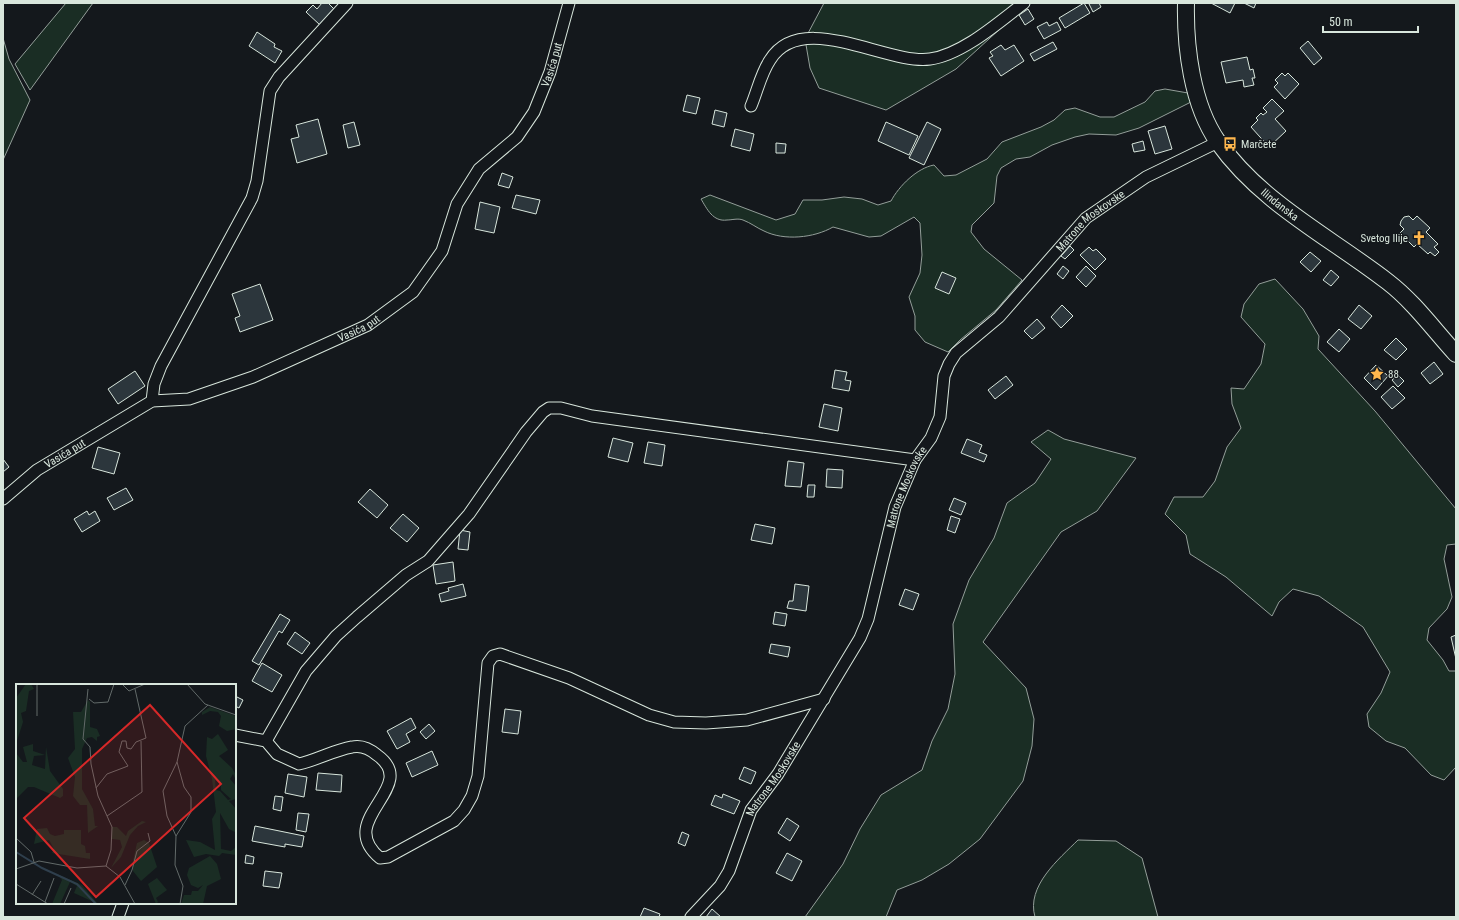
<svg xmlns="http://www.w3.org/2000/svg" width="1459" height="920" viewBox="0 0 1459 920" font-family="'Roboto Condensed',sans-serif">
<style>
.green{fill:#1a2d24;stroke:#939e99}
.building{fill:#2c363c;stroke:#d8e6dc}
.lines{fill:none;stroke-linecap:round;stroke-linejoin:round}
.street-casing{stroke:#d8e6dc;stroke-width:13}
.secondary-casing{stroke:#d8e6dc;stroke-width:18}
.street{stroke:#14181c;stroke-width:11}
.secondary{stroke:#14181c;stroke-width:16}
.labels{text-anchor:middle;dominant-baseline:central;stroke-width:3;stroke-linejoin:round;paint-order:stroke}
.street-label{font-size:11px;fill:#d8e6dc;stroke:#14181c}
.poi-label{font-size:11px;fill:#d8e6dc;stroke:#14181c;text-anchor:start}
.inset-river{fill:none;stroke:#2f3f4d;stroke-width:2}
.inset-road{fill:none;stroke:#626a69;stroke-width:1}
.view{fill:#d62828;fill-opacity:0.15;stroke:#d62828;stroke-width:2}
.inset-edge{fill:none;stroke:#d8e6dc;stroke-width:2}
</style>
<rect width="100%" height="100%" fill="#14181c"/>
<!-- green -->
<path class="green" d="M66 3H93L30 90 15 64Z
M824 3H1016L1012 18 956 69 886 110 819 88 810 68 805 39Z
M3 38 9 59 30 100 3 160Z
M1165 89 1188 93 1193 101 1139 128 1116 135 1089 134 1075 137 1052 145 1030 157 1016 159 1001 168 997 176 994 203 972 225 971 232 984 249 1022 280 996 310 960 340 948 352 925 342 915 330V316L909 297 920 273 922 255 920 223 914 217 881 236 869 237 833 227C814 238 784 241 764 231 757 228 751 223 743 220 738 218 732 220 727 220 713 222 707 209 701 199L710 195 776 220 795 214 803 200H822L844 197 862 199 878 205 891 201C899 186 917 168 934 165L944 176 956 175 987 159 1002 142 1041 127 1054 120 1065 110 1075 108 1100 117H1114L1145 102 1155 91Z
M1275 279 1303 309 1319 336 1318 349 1375 411 1456 509V544L1447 545 1444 559 1452 597 1447 609 1429 628 1427 640 1443 660 1449 671H1456V767L1444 780 1431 775 1405 748 1386 741 1369 727 1367 714 1381 693 1390 672 1363 627 1319 596 1293 589 1279 602 1272 616 1226 577 1190 554 1186 535 1165 514 1174 497H1203L1215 481 1227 447 1241 428 1232 404 1231 388 1244 389 1261 364 1265 344 1241 317 1244 304 1259 284Z
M1048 430 1064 439 1136 458 1097 511 1061 532 983 642 1026 688 1034 719 1032 746 1023 781 980 839 949 864 922 880 897 890 886 917H805L843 864 860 829 881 795 922 770 932 741 948 709 955 674 953 624 969 580 994 538 1007 503 1035 483 1051 459 1031 442Z
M1078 840 1116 841 1142 858 1158 917H1035C1026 886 1059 859 1078 840Z"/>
<!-- building -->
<path class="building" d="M322 3H328L334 9 320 25 306 12 313 5 317 9Z
M1084 3 1090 13 1065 28 1059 18Z
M1091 3H1099L1101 7 1093 12 1089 4Z
M1211 3H1235L1230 13Z
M1244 3H1256L1254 8Z
M1028 9 1034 19 1025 25 1019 15Z
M1047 22 1049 26 1057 22 1061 30 1044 39 1037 27Z
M257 32 275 44 274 47 282 51 275 63 249 46Z
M1308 41 1322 58 1314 65 1300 48Z
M1053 42 1057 49 1034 61 1030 54Z
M1001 45 1005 50 1014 45 1024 61 1001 76 989 58 993 56 990 52Z
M1247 57 1250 70 1253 69 1255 78H1252L1254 85 1244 87 1243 80 1226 83 1221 62Z
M1282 73 1285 76 1288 73 1299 84 1285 99 1274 87 1278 83 1275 80Z
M687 95 700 98 696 114 683 111Z
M1272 99 1284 111 1275 119 1286 131 1269 147 1251 127 1258 120 1256 118 1261 113 1263 115 1267 112 1263 108Z
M715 110 727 113 724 127 712 124Z
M318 119 327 154 297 163 291 139 299 137 296 125Z
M354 122 360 145 348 148 343 125Z
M886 122 918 136 909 155 878 141Z
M927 122 941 129 924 165 909 158Z
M1165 126 1172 149 1155 154 1148 131Z
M735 129 754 134 750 151 731 146Z
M1143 141 1145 150 1134 152 1132 144Z
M776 143 786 144 785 153H776Z
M502 173 513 177 509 188 498 185Z
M516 195 540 200 536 214 512 208Z
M480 202 500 207 494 233 475 229Z
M1409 216 1413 220 1417 216 1430 228 1426 232 1438 244 1434 247 1439 252 1435 256 1430 252 1428 254 1417 244 1414 247 1400 233 1404 229 1400 225 1401 221 1404 217Z
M1070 246 1074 250 1065 259 1061 256Z
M1089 247 1093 251 1096 249 1106 259 1095 270 1080 255Z
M1310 252 1321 261 1311 272 1300 262Z
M1063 266 1069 271 1063 279 1057 274Z
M1086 266 1096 276 1086 287 1076 277Z
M1331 270 1339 277 1331 286 1323 280Z
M942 272 956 278 949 294 935 288Z
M260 284 273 320 240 332 235 318 240 316 232 294Z
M1062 305 1073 316 1061 328 1051 317Z
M1359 305 1372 316 1361 329 1348 319Z
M1037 319 1045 328 1032 339 1024 331Z
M1339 329 1350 339 1339 352 1327 342Z
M1396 338 1407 349 1396 360 1384 350Z
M1434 362 1443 374 1430 384 1421 373Z
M1376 365 1388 376 1376 390 1364 378Z
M835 370 847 372 845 380 851 381 849 391 832 388Z
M135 371 145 386 118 404 108 389Z
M1398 375 1404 381 1398 387 1392 380Z
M1006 376 1013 385 995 399 988 390Z
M1393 386 1405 398 1392 409 1381 397Z
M824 404 842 408 838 431 819 427Z
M613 438 633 443 628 462 608 457Z
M967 439 982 445 979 452 987 455 984 462 961 453Z
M648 442 665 445 662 466 644 463Z
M98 447 120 453 114 474 92 468Z
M3 459 9 467 3 472Z
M788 461 804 463 801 487 785 486Z
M827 469 843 470 842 488 826 487Z
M808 485H815L814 497H807Z
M126 488 133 500 114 510 107 498Z
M370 489 388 505 377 518 358 502Z
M954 498 966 503 961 515 949 510Z
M87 511 89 515 95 511 100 521 82 532 74 519Z
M403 514 419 528 407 542 390 528Z
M951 516 960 519 955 533 947 530Z
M755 524 775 528 772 544 751 540Z
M460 530 470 532 468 550 458 549Z
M453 562 455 581 436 584 433 565Z
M463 584 466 596 441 602 439 594 449 591 448 588Z
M795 584 809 586 806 611 787 608 789 601H793Z
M905 589 919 594 913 610 899 605Z
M775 612 787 614 785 626 773 624Z
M280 614 290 620 282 633 279 631 259 665 252 661Z
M295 632 310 643 302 654 287 644Z
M1456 635V659L1451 637Z
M771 644 790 647 788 657 769 653Z
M262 663 282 675 272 692 252 681Z
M235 696 243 700 239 708 235 706Z
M505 709 521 711 518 734 502 732Z
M411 718 416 728 406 734 410 742 397 749 387 731Z
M429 724 435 731 426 739 420 732Z
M432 751 438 765 412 777 406 763Z
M744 767 756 772 751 784 739 779Z
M318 773 342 775 341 792 316 790Z
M288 774 307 777 304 797 285 793Z
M723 794 740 801 734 814 711 805 715 795 722 798Z
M275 796 283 797 281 811 273 809Z
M298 813 309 814 306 832 296 830Z
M787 818 799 826 790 841 778 833Z
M255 826 304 836 302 847 285 844V847L252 841Z
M682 832 689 835 685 846 678 843Z
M787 853 802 861 792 881 776 873Z
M246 855 254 857 253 864 245 863Z
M265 871 282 873 279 888 263 886Z
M644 908 660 914 659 917H640Z
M712 909 721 917H706Z"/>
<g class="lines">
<defs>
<g id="street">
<path d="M751 106C757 92 761 73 770 60 802 9 886 65 930 59 962 55 999 22 1024 3"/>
<path d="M152 401 154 384 161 366 252 198 257 181 270 91 279 77 347 3"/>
<path id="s1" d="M3 499 37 470 152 401 189 399 253 377 368 325 413 292 442 251 457 204 479 169 517 137 534 112 550 72 569 3"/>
<path d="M235 735 266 741 277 754 299 764C317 760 334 750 352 747 361 745 370 749 377 755 422 787 333 819 380 858L388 857 454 821 464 810 472 796 478 776 488 663 493 656 500 654 569 678 649 715 674 722 706 723 747 720 824 699"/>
<path d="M266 741 306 671 336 636 357 617 406 575 428 561 469 514 526 432 543 412 549 408H561L592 416 915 460"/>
<path d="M118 917 123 903"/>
<path id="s2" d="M691 917 720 886 729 871 751 810 778 774 860 638 868 619 895 507 915 460 931 438 940 417 944 376 949 364 956 353 999 317 1086 218 1146 177 1218 142"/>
</g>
<g id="secondary">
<path id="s3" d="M1186 3C1185 47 1192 105 1218 142 1261 203 1330 237 1388 282 1414 302 1434 330 1456 354"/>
</g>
</defs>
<!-- street casing -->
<use href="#street" class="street-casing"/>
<!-- secondary casing -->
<use href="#secondary" class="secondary-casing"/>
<!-- street -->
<use href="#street" class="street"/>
<!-- secondary -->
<use href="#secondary" class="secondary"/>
</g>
<!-- icons -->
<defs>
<symbol id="bus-bare" viewBox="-9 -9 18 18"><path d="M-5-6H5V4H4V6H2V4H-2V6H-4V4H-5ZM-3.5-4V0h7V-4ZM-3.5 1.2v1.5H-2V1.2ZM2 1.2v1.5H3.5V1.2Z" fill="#ffb74d" stroke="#14181c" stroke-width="2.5" paint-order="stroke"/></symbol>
<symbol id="church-bare" viewBox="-9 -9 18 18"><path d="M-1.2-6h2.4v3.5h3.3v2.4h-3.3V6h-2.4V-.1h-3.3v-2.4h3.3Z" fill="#ffb74d" stroke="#14181c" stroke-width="2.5" paint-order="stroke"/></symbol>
<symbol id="sight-bare" viewBox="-9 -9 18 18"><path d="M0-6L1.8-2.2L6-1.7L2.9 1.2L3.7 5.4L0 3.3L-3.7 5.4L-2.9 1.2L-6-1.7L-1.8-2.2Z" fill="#ffb74d" stroke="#14181c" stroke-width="2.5" paint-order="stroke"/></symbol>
</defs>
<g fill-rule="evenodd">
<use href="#bus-bare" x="1220" y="134" width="20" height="20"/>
<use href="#church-bare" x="1409" y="228" width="20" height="20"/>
<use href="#sight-bare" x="1367" y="364" width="20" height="20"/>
</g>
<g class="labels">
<!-- street labels -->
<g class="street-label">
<text stroke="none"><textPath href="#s1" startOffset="737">Vasića put</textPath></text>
<text stroke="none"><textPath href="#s3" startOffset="233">Ilindanska</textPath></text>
<text stroke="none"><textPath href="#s2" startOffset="822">Matrone Moskovske</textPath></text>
<text stroke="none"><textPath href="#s1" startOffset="400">Vasića put</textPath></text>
<text stroke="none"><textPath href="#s1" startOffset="77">Vasića put</textPath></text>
<text stroke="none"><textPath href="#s2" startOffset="487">Matrone Moskovske</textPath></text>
<text stroke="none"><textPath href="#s2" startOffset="163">Matrone Moskovske</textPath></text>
</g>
<!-- poi labels -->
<g class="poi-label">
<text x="1241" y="144">Marčete</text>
<text x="1408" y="238" text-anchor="end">Svetog Ilije</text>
<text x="1388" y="374">88</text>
</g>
</g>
<!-- overview -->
<g transform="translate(16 684)">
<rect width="220" height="220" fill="#14181c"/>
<path d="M10 0H15L18 5 13 7 10 27 5 29 7 38 0 60V14ZM72 16 74 18V43L81 45 84 52 81 53V57L76 53 71 54 66 65V105L77 125 79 142H82L72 149 71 121H64L57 112 59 93 52 74 59 65 57 28H65ZM194 23 220 32V45L211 47 203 42 205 32 202 28 194 27 186 31V28ZM202 50 212 66 203 72 216 84 220 91V96L217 90 214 95 220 102V115L213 117 220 125V145L219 148 213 145 204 129 205 165 215 167 220 163V171L206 169 203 172 190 170 178 173 170 156 184 158 199 166 196 135 200 128 196 95 190 72 191 53 196 55ZM199 96 205 99V106L215 115 212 116 204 107 200 106ZM17 60V67L29 71 18 72 16 81 29 85 30 63 34 87 47 105V112L44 114 18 103H12L0 115V69L7 78H11L7 63ZM126 137 130 138 122 142 114 151 105 173 95 184 106 163 104 156 96 155V143H101L110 152 112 147ZM31 144 34 150 39 152 48 150V146H65V160L69 162 70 169H74V175L36 169 38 165 33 156 18 160 21 145ZM128 156 133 159 141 183 125 197 117 187V177L121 159ZM194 172 201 180 205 195 191 202 187 220H165L168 211H175L176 207H182L187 201 182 204 175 201 171 191 173 184ZM41 190 66 201 82 220 58 209 61 202 54 198 44 220H36L46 196ZM141 194 151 206 140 214 142 218 140 220 132 200Z" fill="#1a2d24" fill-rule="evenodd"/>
<path class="inset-river" d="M0 168 26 184 61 200 80 220"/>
<path class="inset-road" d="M106 0 113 7 129 0M171 0 189 20 220 31M72 5 67 55 74 63 75 80 82 112 96 143 95 166 90 182M73 15 78 19 92 18 98 0M21 32V0M80 104 91 90 112 82 103 68 106 57H110L111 64 115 65 120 58 130 54 119 5M91 132 126 108 125 57M160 152 175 128V113L168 103 161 78M0 154 15 168 18 178M0 185 23 177 61 184 90 182 104 193 119 220M0 200 32 220M109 201 116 186 121 167 134 157 132 149M16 211 25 197M29 218 38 194M48 220 55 204M164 220 167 202 159 181 160 152 151 132 147 107 161 78 169 42 192 21"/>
<path class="view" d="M134 21 205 100 80 213 8 134Z"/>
<rect width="220" height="220" class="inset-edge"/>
</g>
<!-- border -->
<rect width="1459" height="920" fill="none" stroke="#d8e6dc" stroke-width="8"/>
<!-- scale -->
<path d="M1323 26v6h95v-6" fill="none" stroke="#d8e6dc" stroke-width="2"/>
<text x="1329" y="26" font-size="12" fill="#d8e6dc" stroke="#14181c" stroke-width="3" paint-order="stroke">50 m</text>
</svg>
